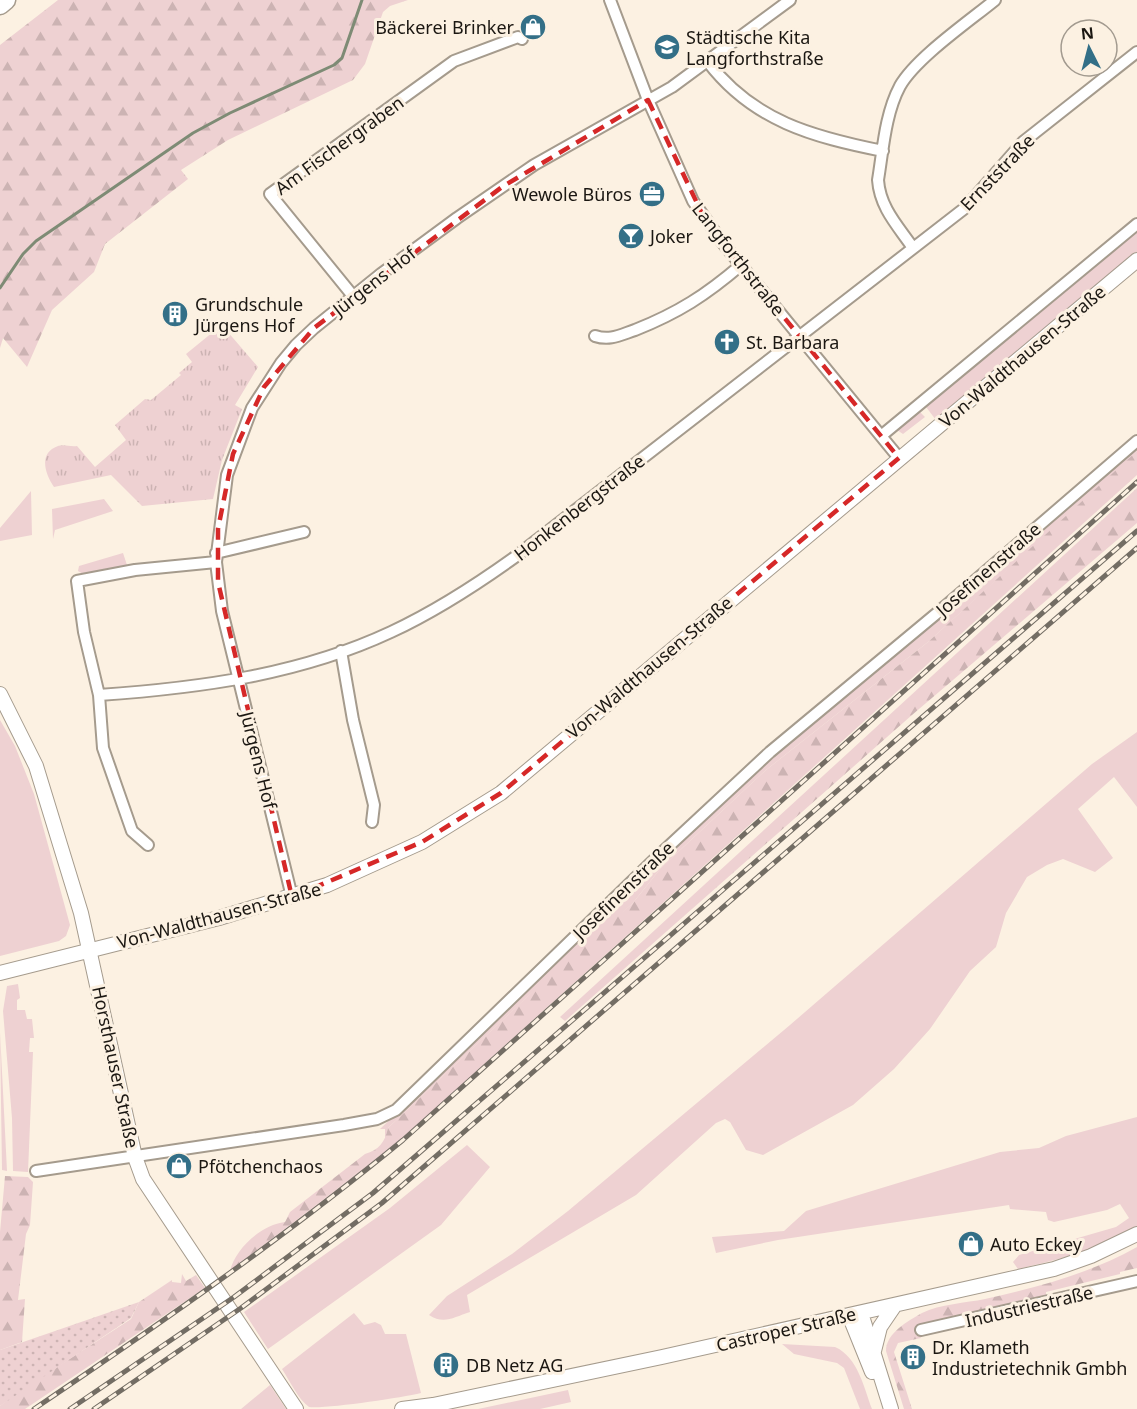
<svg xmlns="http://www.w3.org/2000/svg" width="1137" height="1409" viewBox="0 0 1137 1409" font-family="'Noto Sans',sans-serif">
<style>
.grass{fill:#eed1d2}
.forest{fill:url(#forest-firs)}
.park{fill:url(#park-tufts)}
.garden{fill:url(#garden-dots)}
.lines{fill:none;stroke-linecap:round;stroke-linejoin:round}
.stream{stroke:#7e8b75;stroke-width:3}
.street-casing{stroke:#a59b8d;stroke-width:14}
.secondary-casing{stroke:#a59b8d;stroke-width:16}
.highway-casing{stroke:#a59b8d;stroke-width:21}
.street{stroke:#fff;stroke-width:10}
.secondary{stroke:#fff;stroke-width:14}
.highway{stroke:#fff;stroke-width:18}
.rail-casing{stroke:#736d64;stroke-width:5}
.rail{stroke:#fcf1e2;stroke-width:3;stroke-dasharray:9;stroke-linecap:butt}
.marked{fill:none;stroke:#d62828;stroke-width:4.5;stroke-dasharray:12 8;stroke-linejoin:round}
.labels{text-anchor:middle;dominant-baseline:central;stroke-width:6;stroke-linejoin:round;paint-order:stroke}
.poi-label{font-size:18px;fill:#1b1712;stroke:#fcf1e2;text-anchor:start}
.street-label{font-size:18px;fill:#1b1712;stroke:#fcf1e2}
</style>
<defs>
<pattern id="forest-firs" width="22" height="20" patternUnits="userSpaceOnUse" patternTransform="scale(1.5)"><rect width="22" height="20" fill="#eed1d2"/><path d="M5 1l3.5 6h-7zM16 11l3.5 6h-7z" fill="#ccb3b3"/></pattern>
<pattern id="park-tufts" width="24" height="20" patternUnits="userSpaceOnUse" patternTransform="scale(1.5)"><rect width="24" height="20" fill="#eed1d2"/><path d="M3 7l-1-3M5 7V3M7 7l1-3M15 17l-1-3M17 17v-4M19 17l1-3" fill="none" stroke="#ccb3b3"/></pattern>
<pattern id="garden-dots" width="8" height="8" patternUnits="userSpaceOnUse" patternTransform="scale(1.5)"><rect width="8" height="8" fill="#eed1d2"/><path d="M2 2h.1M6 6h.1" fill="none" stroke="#ccb3b3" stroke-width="1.8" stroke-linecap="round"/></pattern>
</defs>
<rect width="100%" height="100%" fill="#fcf1e2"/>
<!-- grass -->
<path class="grass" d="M1137 229V253L936 420 926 407 920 412 925 417 903 434 897 430Z
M1137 447V451L1128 461 928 642 766 770 661 868 632 904 526 998 388 1128 385 1141V1129H380L547 971 548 966 724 802 802 732 955 606V602L964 599 1008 561 1007 557 1015 554Z
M1137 475 398 1142 301 1220 221 1278 337 1189 426 1115Z
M31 491 32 535 0 541V528Z
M104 499 113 511 55 530 53 539 52 509Z
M123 553 127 565 126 567 83 574 78 571 79 566Z
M0 720 15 746 34 794 70 925 66 936 59 941 0 956Z
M1137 732V807L1114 777 1078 809 1113 858 1095 872 1063 859 1047 865 1027 877 1006 913 996 947 970 971 930 1029 894 1069 853 1105 763 1155 746 1150 730 1122 725 1119 716 1123 636 1195 467 1295 470 1312C454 1317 444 1325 429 1315L447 1296 512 1254 568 1211 790 1025 1092 764Z
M18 984 20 998 17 1000V1010H25L27 1019H32L34 1038H30L29 1052H33L28 1172 13 1171 12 1118 3 1011 7 986Z
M0 1032 7 1171 2 1170Z
M1137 1117V1226C1101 1250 1059 1259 1018 1269L1013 1262 1019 1255 1116 1227 1129 1218 1120 1204 1107 1210 1054 1222 1048 1220 1046 1212 1010 1209 1009 1205 778 1240 716 1253 712 1237 784 1231 806 1211 1000 1152 1039 1148 1066 1136Z
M467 1145 490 1167 441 1225 268 1349 244 1312 390 1208Z
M354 1313 364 1325 375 1322 381 1325 385 1334H406L421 1393C400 1398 326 1409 309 1407 298 1399 290 1381 282 1369Z
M782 1344 835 1347C858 1357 864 1388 872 1409H860L844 1368 837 1363 794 1354Z
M270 1385 286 1409H241Z
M568 1390 571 1402 540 1409H478Z"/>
<!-- forest -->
<path class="forest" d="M58 0H408L390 6 383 12 365 64 353 80 228 140 181 170 188 179 105 244 94 272 52 310 27 367 3 338 0 348V45Z
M1137 451V475L427 1115 337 1189 230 1271C235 1249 261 1225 285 1222L290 1212 365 1154C379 1150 385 1142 388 1128L581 946 632 904 661 868 766 770 928 642Z
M1137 488V523L912 715 565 1021 560 1017Z
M5 1176 28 1177 33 1182 30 1225 26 1234 18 1300 25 1299 22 1342 0 1350V1232Z
M1137 1247V1268L1120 1272V1274L1046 1292V1296L926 1323 918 1328 921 1338 898 1343 894 1352 912 1409H904L886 1351C886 1333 908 1321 922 1313 940 1304 966 1303 985 1299 1038 1287 1089 1274 1137 1247Z
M182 1274 186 1281 196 1275 205 1288 25 1409H0V1406L17 1393 131 1319 139 1302 172 1280V1282L181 1283Z"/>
<!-- park -->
<path class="park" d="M220 330 223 334 227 331 258 367 235 405 242 409 222 460 213 499 142 506 111 475 54 487C45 474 38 453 58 446 64 444 70 447 77 446L95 467 126 440 115 425 145 399 151 400 181 375 179 373 192 362 186 354 213 332 215 334Z"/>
<!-- garden -->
<path class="garden" d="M139 1302 131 1318 0 1406V1350Z"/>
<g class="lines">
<!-- stream -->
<path class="stream" d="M0 288 23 254 36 241 193 133 230 113 334 65 342 58 362 0"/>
<defs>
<path id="street" d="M610 0 648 100 693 201 722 242 899 458
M708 62C753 121 813 137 883 151
M913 248C898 226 880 208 878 180 883 150 885 114 900 86 916 58 968 22 995 0
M353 296 270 194 454 61 518 37 522 39
M595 336C610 341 620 335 635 330 678 313 706 295 741 265
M881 436 1137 224
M216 553 304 532
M341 651 353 720 374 805 372 822
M99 695 84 632 77 581 135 570 216 562
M148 845 132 831 103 748 99 695C199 688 299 675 391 632 436 611 476 585 515 557L965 208 1023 142 1137 52
M292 897 222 611 216 562 227 475 252 408 281 363 296 345 314 328 381 274 457 218 534 165 672 87 790 0
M36 1171 344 1125 377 1119 396 1110 655 859 770 752 948 604 1137 441
M921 1330 1137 1281"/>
<path id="secondary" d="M0 694 36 766 81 913 135 1157 143 1179 296 1409
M0 973 219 918 327 885 422 842 501 793 1137 260
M861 1313 891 1409
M849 1315 872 1372
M874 1351 880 1327 895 1305
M402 1409 433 1405 662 1357 1054 1269 1091 1256 1137 1234"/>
<path id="highway" d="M0 5 6 0"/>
</defs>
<!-- street casing -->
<use href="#street" class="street-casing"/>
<!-- secondary casing -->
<use href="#secondary" class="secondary-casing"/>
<!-- highway casing -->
<use href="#highway" class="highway-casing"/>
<!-- street -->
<use href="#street" class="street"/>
<!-- secondary -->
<use href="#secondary" class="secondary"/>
<!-- highway -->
<use href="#highway" class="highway"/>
<defs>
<path id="rail" d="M34 1409C161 1323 285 1237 403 1140L1137 482
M70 1409 234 1297 373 1193 1137 531
M94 1409 241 1308 382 1203 1137 548"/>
</defs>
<!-- rail casing -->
<use href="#rail" class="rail-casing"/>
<!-- rail -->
<use href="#rail" class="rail"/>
</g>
<!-- marked area -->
<path class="marked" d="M648 100 706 222 899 458 501 793 422 842 292 897 218 582V529L233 454 264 387 314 328 502 187Z"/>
<!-- icons -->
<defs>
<symbol id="shop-disc" viewBox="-11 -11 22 22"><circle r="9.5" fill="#336f87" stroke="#fcf1e2"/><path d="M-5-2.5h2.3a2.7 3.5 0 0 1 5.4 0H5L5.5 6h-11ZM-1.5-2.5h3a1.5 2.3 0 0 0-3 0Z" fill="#fff"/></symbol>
<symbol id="school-disc" viewBox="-11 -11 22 22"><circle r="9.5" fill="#336f87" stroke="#fcf1e2"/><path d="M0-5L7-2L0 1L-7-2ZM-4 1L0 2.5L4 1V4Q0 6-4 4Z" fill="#fff"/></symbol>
<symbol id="office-disc" viewBox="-11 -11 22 22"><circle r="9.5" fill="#336f87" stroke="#fcf1e2"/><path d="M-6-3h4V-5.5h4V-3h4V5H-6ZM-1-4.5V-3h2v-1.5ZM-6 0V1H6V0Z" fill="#fff"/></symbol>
<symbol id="bar-disc" viewBox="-11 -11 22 22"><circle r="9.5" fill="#336f87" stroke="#fcf1e2"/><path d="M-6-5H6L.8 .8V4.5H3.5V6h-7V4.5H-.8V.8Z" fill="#fff"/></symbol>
<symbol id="building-disc" viewBox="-11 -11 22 22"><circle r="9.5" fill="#336f87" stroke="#fcf1e2"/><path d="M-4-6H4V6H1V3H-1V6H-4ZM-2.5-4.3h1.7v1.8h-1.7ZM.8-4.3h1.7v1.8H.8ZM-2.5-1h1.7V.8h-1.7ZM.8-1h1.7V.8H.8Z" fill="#fff"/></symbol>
<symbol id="church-disc" viewBox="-11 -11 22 22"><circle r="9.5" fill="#336f87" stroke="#fcf1e2"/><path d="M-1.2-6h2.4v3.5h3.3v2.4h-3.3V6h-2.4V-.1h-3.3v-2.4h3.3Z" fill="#fff"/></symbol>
</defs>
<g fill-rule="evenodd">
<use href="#shop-disc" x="518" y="12" width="30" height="30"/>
<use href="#school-disc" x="652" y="32" width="30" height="30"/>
<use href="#office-disc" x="637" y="179" width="30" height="30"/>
<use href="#bar-disc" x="616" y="221" width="30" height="30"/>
<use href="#building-disc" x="160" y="299" width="30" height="30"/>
<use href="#church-disc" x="712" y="327" width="30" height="30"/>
<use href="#shop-disc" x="164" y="1151" width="30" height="30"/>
<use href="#shop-disc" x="956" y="1229" width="30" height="30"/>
<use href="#building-disc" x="898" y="1342" width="30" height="30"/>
<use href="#building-disc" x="431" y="1350" width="30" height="30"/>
</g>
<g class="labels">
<!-- poi labels -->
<g class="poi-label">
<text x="514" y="27" text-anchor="end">Bäckerei Brinker</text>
<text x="686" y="37">Städtische Kita<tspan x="686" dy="21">Langforthstraße</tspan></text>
<text x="632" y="194" text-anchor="end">Wewole Büros</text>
<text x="650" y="236">Joker</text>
<text x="195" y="304">Grundschule<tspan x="195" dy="21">Jürgens Hof</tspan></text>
<text x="746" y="342">St. Barbara</text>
<text x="198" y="1166">Pfötchenchaos</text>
<text x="990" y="1244">Auto Eckey</text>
<text x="932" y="1347">Dr. Klameth<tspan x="932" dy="21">Industrietechnik Gmbh</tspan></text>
<text x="466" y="1365">DB Netz AG</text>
</g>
<!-- street labels -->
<g class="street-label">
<text transform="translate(339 145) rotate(-36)">Am Fischergraben</text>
<text transform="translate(997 172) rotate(-46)">Ernststraße</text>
<text transform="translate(739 259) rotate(52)">Langforthstraße</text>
<text transform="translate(374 281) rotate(-38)">Jürgens Hof</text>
<text transform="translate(1022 356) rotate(-40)">Von-Waldthausen-Straße</text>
<text transform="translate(579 507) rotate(-38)">Honkenbergstraße</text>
<text transform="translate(988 569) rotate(-41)">Josefinenstraße</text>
<text transform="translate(649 667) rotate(-40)">Von-Waldthausen-Straße</text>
<text transform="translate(259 760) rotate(76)">Jürgens Hof</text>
<text transform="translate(623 890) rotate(-44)">Josefinenstraße</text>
<text transform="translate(219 915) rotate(-15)">Von-Waldthausen-Straße</text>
<text transform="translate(116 1067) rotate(78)">Horsthauser Straße</text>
<text transform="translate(1029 1306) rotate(-13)">Industriestraße</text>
<text transform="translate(786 1329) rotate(-13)">Castroper Straße</text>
</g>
</g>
<!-- north arrow -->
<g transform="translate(1089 48) rotate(354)"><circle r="28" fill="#fcf1e2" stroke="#a29a8f" stroke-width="1.5"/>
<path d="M0-4.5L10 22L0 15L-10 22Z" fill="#336f87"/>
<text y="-9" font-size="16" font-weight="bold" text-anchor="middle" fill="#1b1712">N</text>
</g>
</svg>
